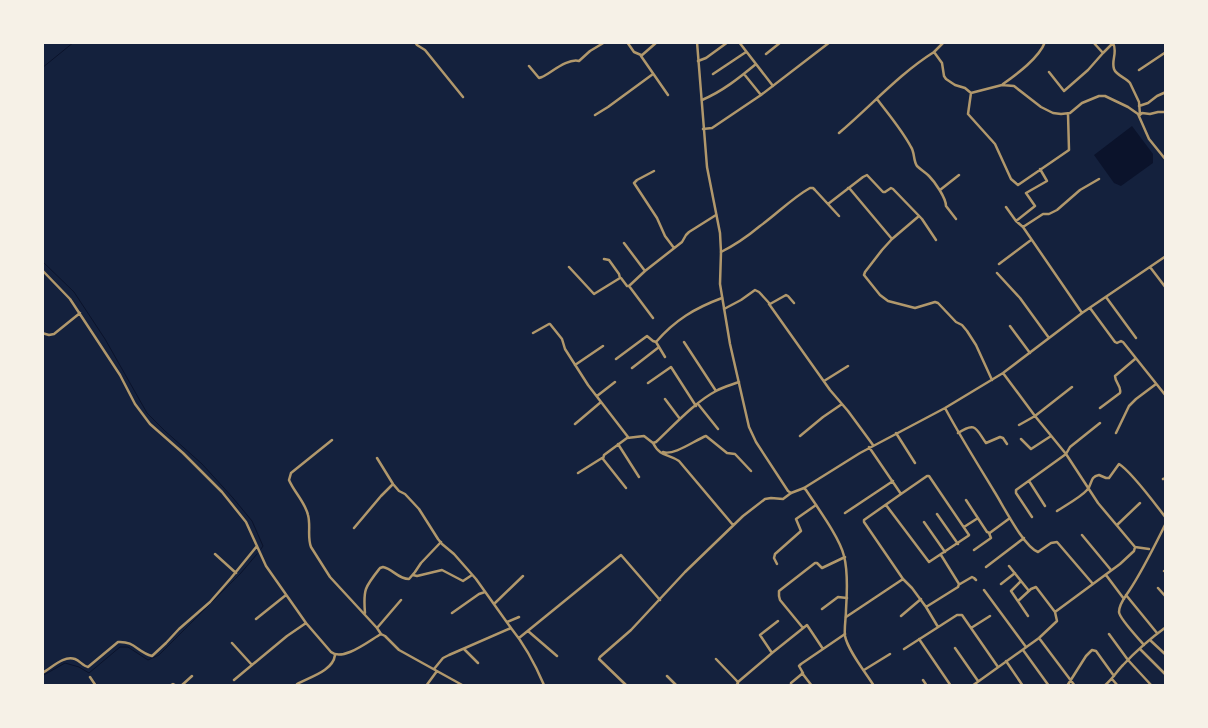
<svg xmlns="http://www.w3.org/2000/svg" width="1208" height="728" viewBox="0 0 1208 728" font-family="'Noto Serif',serif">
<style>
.water{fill:#0b132b}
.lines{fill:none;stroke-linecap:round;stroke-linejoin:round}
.stream{stroke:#0b132b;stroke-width:1}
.minor{stroke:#b1986c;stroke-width:2.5}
.tertiary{stroke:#b1986c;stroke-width:2.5}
</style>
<rect width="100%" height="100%" fill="#14213d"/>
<!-- water -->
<path class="water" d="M1132 126 1153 154V163L1121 186 1114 183 1094 155Z"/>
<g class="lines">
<!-- stream -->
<path class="stream" d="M42 68 74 42
M42 261 74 292 105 339 147 413 165 431 202 464 233 498 252 521 263 546 261 549
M42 676 65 663 79 667 89 673 120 647H128L148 660 159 655 240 574 257 554"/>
<!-- minor -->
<path class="minor" d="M415 42 417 45 425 50 463 97
M627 42 634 52 641 55
M657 42 641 56 668 95
M739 42 773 86
M1093 42 1103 53
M1113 43C1118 52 1111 60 1114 69 1116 75 1126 78 1130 83L1139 102 1140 115
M934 52 944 42
M766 54 781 42
M698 61 706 58 728 42
M529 66 539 78 542 77C552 72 568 58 579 61L590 51 605 42
M1139 70 1166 52
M1049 72 1064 91 1088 70 1103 53 1114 42
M713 74 746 52
M744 74 761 95
M1003 84C1017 74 1039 58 1045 42
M971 93 968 114 995 144 1011 179 1018 185 1069 150 1068 114
M877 99C889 115 902 130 911 147 915 153 913 160 917 166 921 170 925 172 929 176 935 182 946 198 946 206L956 219
M702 100C723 91 739 78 756 64
M1139 106 1148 103 1157 96 1166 92
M1141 114 1142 113 1150 114 1158 112H1166
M595 115 608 107 653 74
M703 129 712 128 761 95 830 42
M839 133C871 106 899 74 934 52L942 63 944 76 946 79 955 85 965 88 971 93 1002 85 1014 86 1041 107 1053 113 1061 114 1070 113 1082 103 1099 96H1105L1128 107 1138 114 1149 139 1166 160
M654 171 637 180 634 183 657 218 665 236 674 248
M848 188 850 189 892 239
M940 190 959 175
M828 204 863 177 867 175 883 192H885L891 188 893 189 922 219 936 240
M1006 207 1016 221 1023 227
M919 216 892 239 882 250 865 272 864 275 880 295 888 301 915 308 935 302 938 303 956 322 962 325 967 331 976 345 992 380
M1016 221 1035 206 1026 193 1047 181 1040 169
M624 243 645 271
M721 252C735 245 748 236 760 226 777 214 792 198 810 188H813L815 190 839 216
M604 259 609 260 619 274 620 278
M999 264 1031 240
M569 267 594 294 620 278H621L627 286H629L645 271 682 242 686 235 689 232 716 215
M1150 267 1166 288
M42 270 70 299 120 375 135 404 150 424 183 453 222 492 246 522 266 566 306 623 331 652C343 662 370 640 381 634L385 636 399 650 464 686
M997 273 1020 298 1049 338
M629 286 653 318
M1106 297 1136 338
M769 304 830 390 848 411 873 445
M1090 308 1115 342 1117 343 1121 341 1123 342 1166 396
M724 309 741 300 755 290 759 292 770 304 786 295 788 296 794 303
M1082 313 1023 227 1043 214H1049L1057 210 1080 190 1099 179
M1010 326 1030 353
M42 333 49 335 54 334 80 313
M533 333 549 324H550L562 339 565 349 588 385 628 437
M684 342 716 391
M665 357 656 342C675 320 695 308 722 298
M616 359 647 336 653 341 656 342
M575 365 603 346
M632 368 659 347
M1003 373 1035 416 1066 454 1098 503 1135 547 1149 549
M824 381 848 366
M648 383 671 367 696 406
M597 396 615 382
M665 399 680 419
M698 404 718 429
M945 408C960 436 977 463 994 491 1003 505 1023 546 1038 552L1051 543 1057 542 1093 584
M1100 408 1120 393C1122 386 1115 383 1115 376L1135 359
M575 424 601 402
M1019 425 1035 416 1072 387
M896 433 915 463
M958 433C976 421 976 429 986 443L1000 437 1003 438 1007 444
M1116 433 1129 406 1136 399 1156 384
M800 436 823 417 842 404
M1021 439 1031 449 1051 436
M332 440 291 473 289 480C294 492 305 502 308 515 311 526 307 537 311 547L330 577 377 628 381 634
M653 443C660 457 669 454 679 461L733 525
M618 444 639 477
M869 447 901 494 864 520V522L903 579 912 588 926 607
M663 452C674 456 695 440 706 436L727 453 735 454 751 471
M377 458 393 484 399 491 405 494 419 509 438 539 442 544 454 554 476 579 511 628
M578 473 602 458
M1163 479 1166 478
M1029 481 1045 506
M626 488 603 459 604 455 627 438 644 436 653 443 656 442C673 426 695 402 716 391 723 387 731 385 739 382
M804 488 860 453 945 408 1003 373 1082 313 1166 256
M966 500 987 532 990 533
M886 505 929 562 968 536 969 535 929 476H927L901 494
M1057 511C1066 505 1081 497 1087 490 1093 484 1089 477 1099 475L1106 478H1109L1119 464C1132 472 1155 504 1166 518
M845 513 893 481
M937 514 958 544
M1032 517 1016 493V490L1066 454 1070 447 1100 423
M924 522 945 552
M1117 525 1140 503
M964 527 978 518
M354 528 381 496 393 484
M1082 535 1111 570
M974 550 991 538 989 533 991 532 1010 518
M215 554 236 573
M941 555 959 584H960L972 577 974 578 976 580
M777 564 774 558 775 554 801 531 796 519 816 505
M1009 566 1029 591
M986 567 1024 538
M1164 571 1166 570
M413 575 417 576 442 570 463 581 472 575
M1106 575 1124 599
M1021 581 1011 591 1028 616
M1001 584 1015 573
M1158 588 1166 597
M984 590 1026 647
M1126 595 1157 633
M494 604 523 576
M822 609 838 597 847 598
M1055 612 1120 564 1134 551 1135 547
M365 613C363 589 365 587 380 568L383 567C393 569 398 579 409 579L415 572 421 563 441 542
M452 613 479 594 485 592
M901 616 921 599
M846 617 903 579
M256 619 286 595
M507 622 519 617
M938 627 926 607 958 587 959 584
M377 628 401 600
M803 628 780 600 779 596V591L815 563H817L822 568 845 557
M971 628 990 616
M528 631 557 656
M1109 634 1128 660 1152 686
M519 638 621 555 660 600
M1039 638 1075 686
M919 639 951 686
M1150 640 1166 655
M232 643 252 665
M1144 645C1139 639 1119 618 1119 612 1119 604 1125 597 1129 591 1143 570 1154 547 1166 523
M955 648 978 681
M464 649 478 663
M904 649 957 615H962L998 667
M1140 649 1166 675
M1023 650 1049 686
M772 653 760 635 778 621
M716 659 737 681 738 683 736 686
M1006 661 1023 686
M434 669 443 658 449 655 511 628C525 645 535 664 544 685
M864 670 890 654
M42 673C52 668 63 655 75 659 80 661 83 666 88 667L118 642C135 641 137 652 152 656L166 643 179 629 210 602 231 578 257 546
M802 673 812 686
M667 676 677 686
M90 677 96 686
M1112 679 1118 686
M234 680 287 636 306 623
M923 680 927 686
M738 682 772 653 807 625 823 649
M297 684C310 677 333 671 335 655
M169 686 173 684 177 686
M181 686 192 676
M426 686 437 671
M627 686 599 659 600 657 631 630 685 572 743 516 765 499 771 498 783 499 791 493
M791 686V683L803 673 799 666 801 664 845 634
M972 686 1039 638 1057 621 1055 612 1036 587 1031 589 1018 601
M1067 686 1086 656 1092 650 1096 651 1114 676
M1104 686C1112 680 1116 672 1123 665 1136 651 1151 638 1166 627"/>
<!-- tertiary -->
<path class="tertiary" d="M697 42 707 167 720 233 721 252 720 284 730 344 749 427 756 442 788 491 791 493 804 488 806 490C817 507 840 538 844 556 848 571 847 595 846 610 846 618 844 628 845 636 848 651 866 673 874 686"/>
</g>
<!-- border -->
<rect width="1208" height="728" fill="none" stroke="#f6f1e7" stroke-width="88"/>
</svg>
